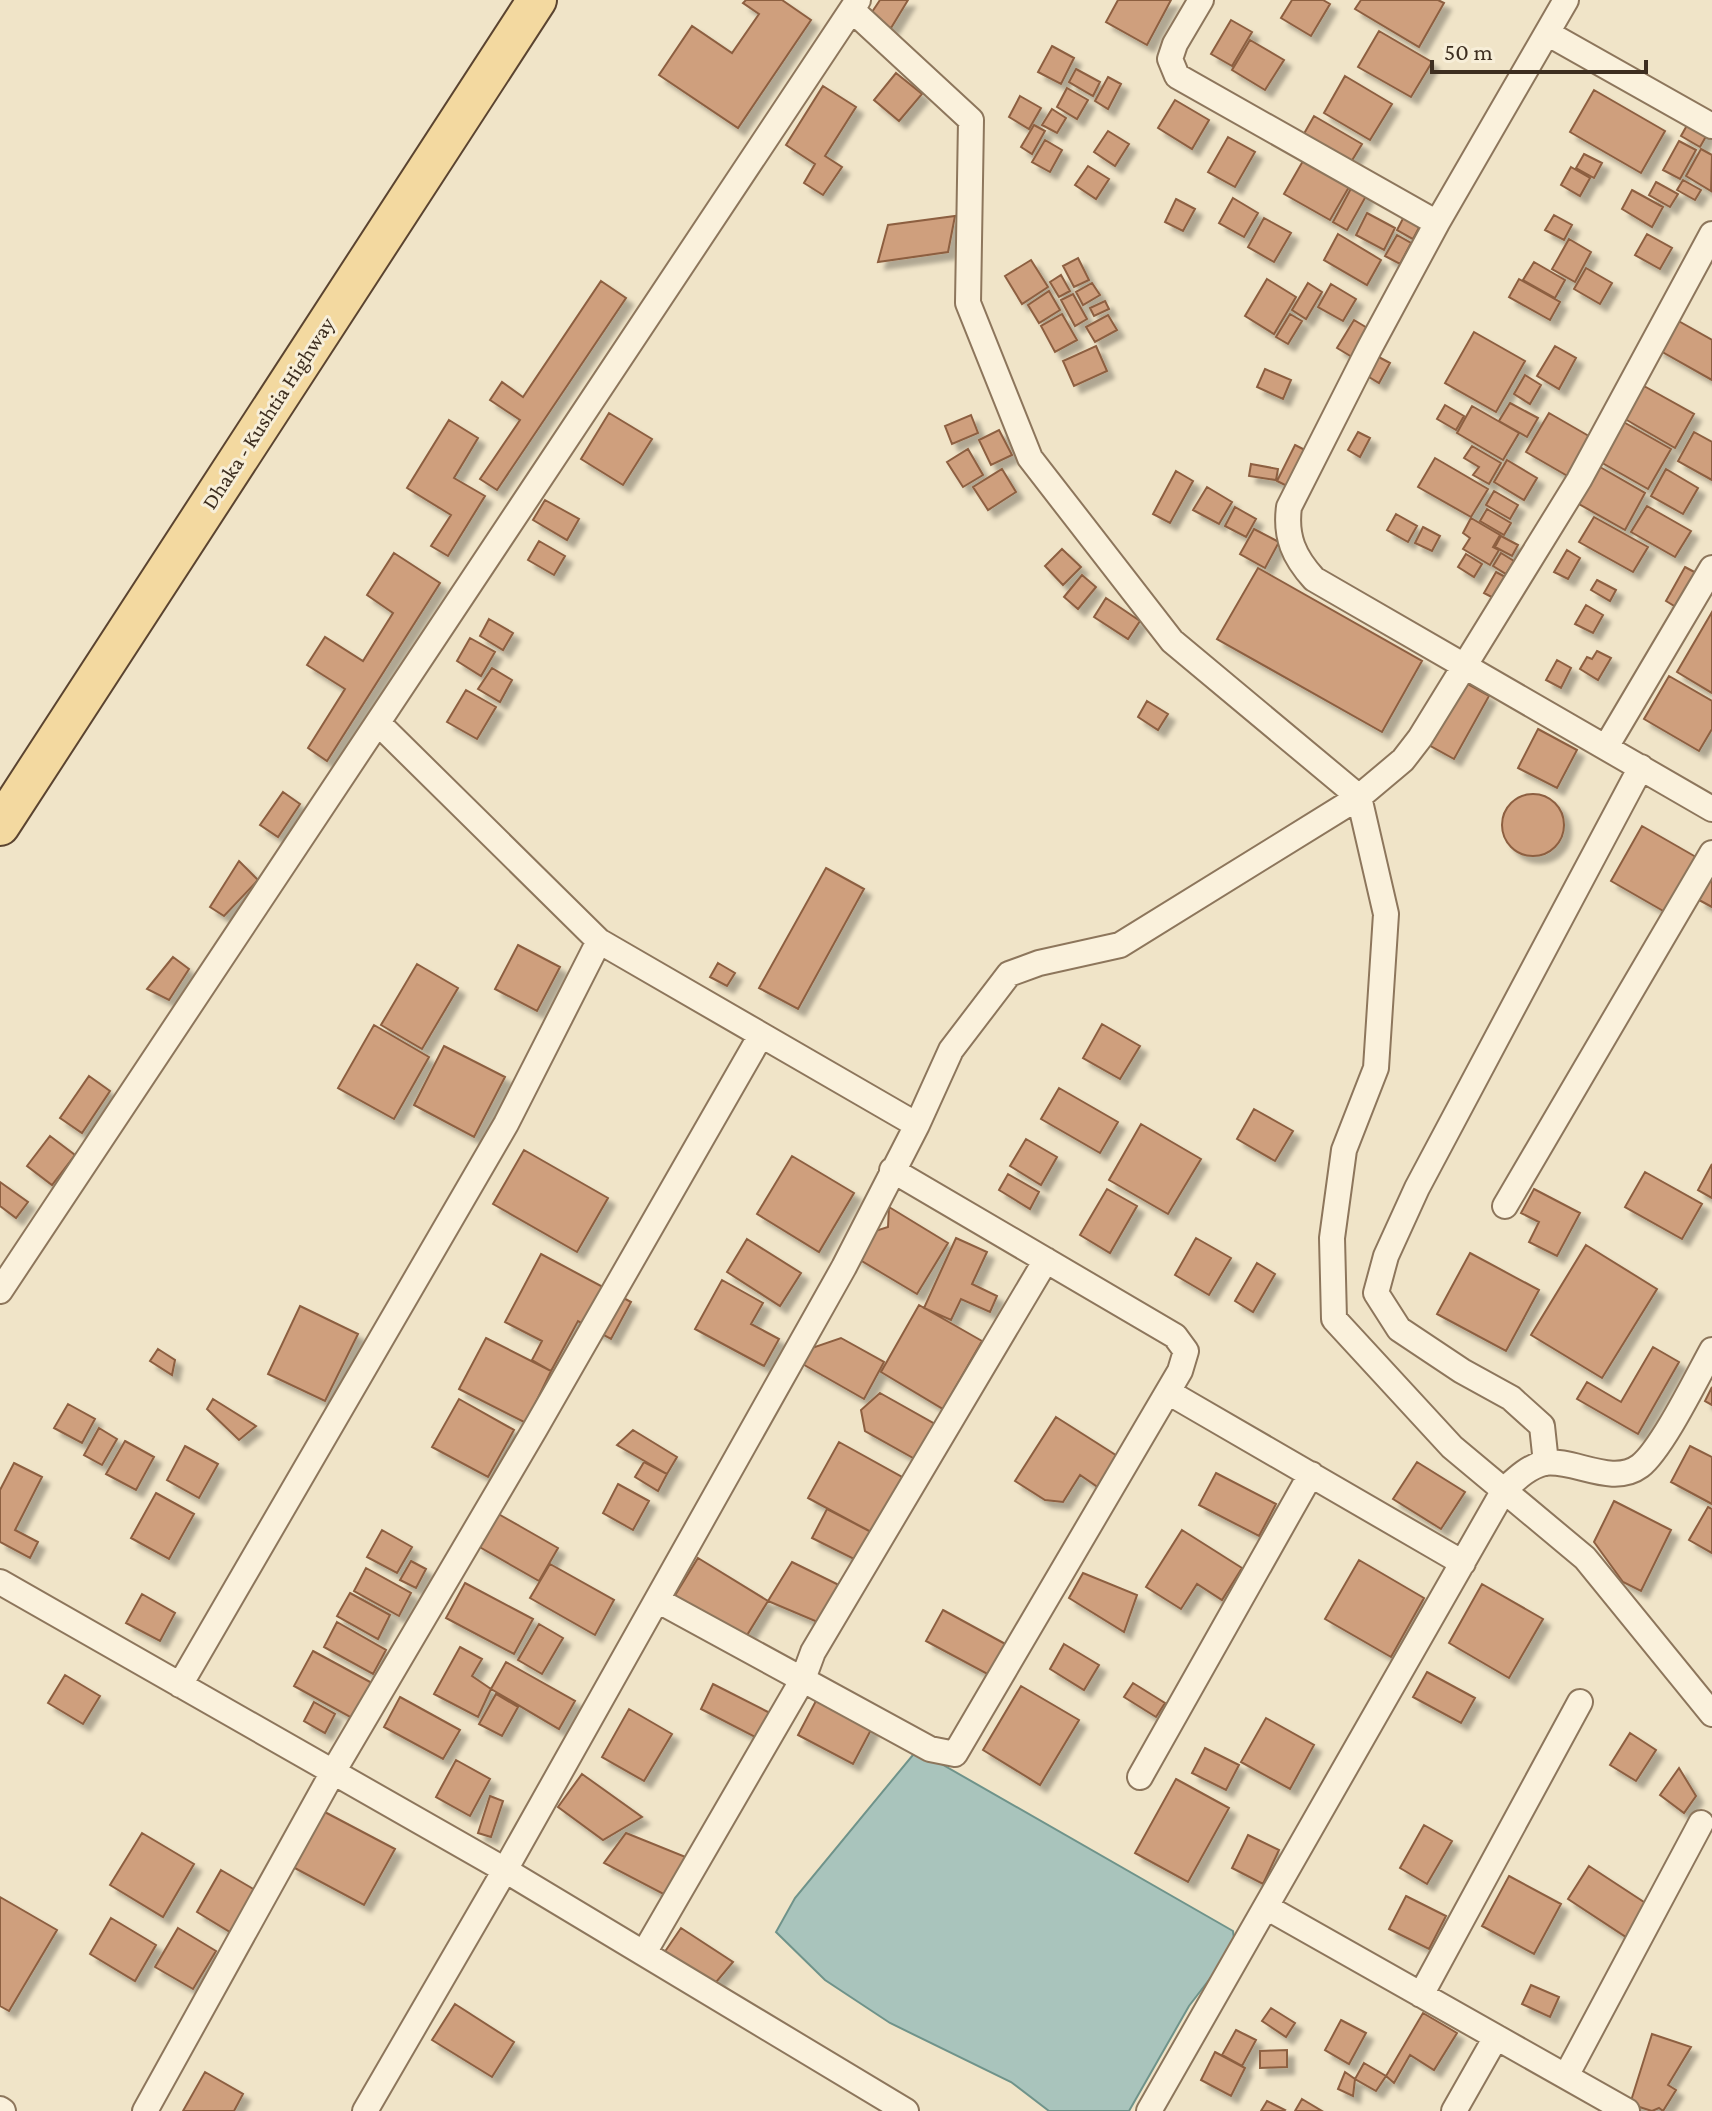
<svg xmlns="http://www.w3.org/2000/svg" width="1712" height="2111" viewBox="0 0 1712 2111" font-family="'Crimson Pro',serif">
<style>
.water{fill:#a9c4bc;stroke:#6f938a;stroke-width:2}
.building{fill:#cf9f7d;stroke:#8d5f41;stroke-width:2;filter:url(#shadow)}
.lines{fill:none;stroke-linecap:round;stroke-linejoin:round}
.street-casing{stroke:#8d765c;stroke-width:28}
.primary-casing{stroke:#5b4430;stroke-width:42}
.street{stroke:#faf1dc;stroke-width:24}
.primary{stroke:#f3d9a0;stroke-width:38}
.labels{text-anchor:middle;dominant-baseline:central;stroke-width:6;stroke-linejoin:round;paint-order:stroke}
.street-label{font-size:22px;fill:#3d2e20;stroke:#f7eed8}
</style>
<defs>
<filter id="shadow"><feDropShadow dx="7" dy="7" stdDeviation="2" flood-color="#0004"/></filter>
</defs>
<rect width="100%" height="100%" fill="#f0e4c8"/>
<!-- water -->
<path class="water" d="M917 1750 1233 1931 1235 1946 1189 2006 1129 2111H1049L1011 2082 890 2023 825 1980 776 1932 795 1898Z"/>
<!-- building -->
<path class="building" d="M746 0H782L811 20 738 128 659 75 692 26 732 53 759 14 743 3Z
M880 0H908L891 28 868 18Z
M1118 0H1171L1147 45 1106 22Z
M1292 0H1323L1330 4 1311 36 1281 18Z
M1361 0H1438L1444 3 1419 47 1355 9Z
M1231 20 1252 32 1232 66 1211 54Z
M1379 31 1432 62 1411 97 1358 67Z
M1250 40 1284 60 1265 90 1232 70Z
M1052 46 1074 58 1061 84 1038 72Z
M1076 69 1100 82 1093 96 1069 82Z
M896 73 922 94 899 121 874 100Z
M1345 76 1392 104 1370 140 1324 113Z
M1108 77 1121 84 1108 109 1095 101Z
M823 86 856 107 825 156 842 167 823 195 804 183 815 164 786 145Z
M1067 88 1088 100 1077 119 1057 107Z
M1594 90 1665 131 1641 173 1570 132Z
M1020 96 1041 108 1029 129 1009 117Z
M1175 100 1209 120 1192 149 1158 128Z
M1052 109 1066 118 1057 133 1042 125Z
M1314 116 1362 144 1348 167 1301 139Z
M1690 120 1709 131 1700 147 1681 136Z
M1034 125 1045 131 1032 154 1021 147Z
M1108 131 1129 144 1115 166 1094 152Z
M1228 137 1255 152 1235 187 1208 172Z
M1045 140 1062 150 1050 172 1032 162Z
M1679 141 1696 150 1680 179 1663 170Z
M1701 149 1712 155 1711 191 1686 176Z
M1307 154 1353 180 1330 220 1284 194Z
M1584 154 1602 163 1594 178 1576 168Z
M1088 166 1109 179 1096 199 1075 185Z
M1571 167 1590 178 1580 196 1561 185Z
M1683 180 1701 190 1695 200 1677 190Z
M1355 181 1370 189 1347 230 1333 222Z
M1656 182 1678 194 1670 207 1649 195Z
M1632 190 1663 207 1652 227 1622 209Z
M1233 198 1258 213 1244 237 1219 223Z
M1176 199 1195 209 1183 231 1165 222Z
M1407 211 1423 220 1413 239 1397 230Z
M1367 213 1395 228 1384 250 1356 235Z
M1554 215 1572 225 1564 240 1545 230Z
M955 216 948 252 878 262 888 225Z
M1264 218 1291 233 1274 262 1248 247Z
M1338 234 1381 260 1367 285 1324 260Z
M1647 234 1672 248 1660 269 1635 255Z
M1397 235 1411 243 1400 264 1385 256Z
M1569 239 1591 252 1575 282 1552 269Z
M1078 258 1089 280 1074 287 1063 266Z
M1031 260 1048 287 1022 304 1005 276Z
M1534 262 1565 280 1555 298 1523 280Z
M1586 268 1612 283 1600 304 1574 289Z
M1061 275 1070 291 1059 297 1050 282Z
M1267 279 1296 297 1274 334 1245 316Z
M1519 279 1560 302 1550 320 1509 297Z
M601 281 626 298 497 490 480 479 520 420 490 400 502 382 523 397Z
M1092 283 1100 295 1083 305 1076 292Z
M1308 283 1322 292 1306 319 1292 310Z
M1331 284 1356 299 1343 321 1318 307Z
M1049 291 1060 310 1039 323 1028 305Z
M1073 294 1087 319 1075 326 1061 300Z
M1105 301 1109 309 1094 316 1090 308Z
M1062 314 1077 340 1055 352 1041 326Z
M1290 314 1302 321 1288 344 1276 337Z
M1108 315 1117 330 1095 342 1086 327Z
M1675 319 1712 340V380L1657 349Z
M1354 320 1374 332 1357 360 1337 348Z
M1474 332 1525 361 1496 412 1445 383Z
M1096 346 1107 371 1074 386 1063 361Z
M1555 346 1576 358 1559 389 1537 376Z
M1375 355 1390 363 1379 383 1364 374Z
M1265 369 1291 380 1283 399 1257 387Z
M1525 375 1541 385 1530 404 1514 394Z
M1644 386 1694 414 1675 448 1625 419Z
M1510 403 1538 418 1527 437 1499 421Z
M1445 405 1464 416 1456 430 1437 419Z
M1472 406 1519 433 1503 460 1457 433Z
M609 413 652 439 623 485 581 459Z
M1549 413 1594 439 1571 478 1526 452Z
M971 415 978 433 952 444 945 426Z
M449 420 478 438 454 478 485 496 448 556 431 546 451 515 407 488Z
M1620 420 1671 449 1648 489 1597 460Z
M999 430 1012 455 991 465 979 440Z
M1358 432 1370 438 1360 457 1348 450Z
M1694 432 1712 442V480L1678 461Z
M1295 445 1309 452 1291 488 1277 481Z
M1472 446 1501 463 1489 484 1473 475 1479 467 1464 458Z
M968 449 983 475 963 487 947 462Z
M1435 458 1488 489 1471 517 1418 487Z
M1507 460 1537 478 1524 500 1494 482Z
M1251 464 1278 469 1276 480 1249 476Z
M1600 467 1645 493 1625 530 1579 504Z
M1002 469 1016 492 988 510 973 487Z
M1666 469 1698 488 1683 514 1651 496Z
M1176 471 1193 481 1170 523 1153 514Z
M1207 487 1232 502 1219 524 1193 510Z
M1494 491 1518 505 1510 519 1486 505Z
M545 500 579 519 567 540 533 520Z
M1647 506 1691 531 1675 557 1631 532Z
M1235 507 1256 519 1246 537 1225 526Z
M1487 509 1511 523 1504 535 1480 521Z
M1396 514 1417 526 1408 542 1387 530Z
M1594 517 1648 547 1633 572 1579 542Z
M1471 518 1500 535 1493 547 1499 550 1490 565 1463 549 1470 538 1463 533Z
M1423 527 1440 536 1432 551 1415 543Z
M1254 529 1279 542 1265 568 1240 554Z
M1501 536 1518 545 1512 556 1495 547Z
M539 541 565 556 554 575 528 560Z
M1062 549 1081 567 1063 585 1045 566Z
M1567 550 1580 558 1568 579 1554 572Z
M394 553 440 583 327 761 308 748 345 689 307 665 325 637 363 661 393 613 367 595Z
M1501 553 1514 561 1506 574 1493 566Z
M1466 554 1482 564 1474 577 1458 567Z
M1685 567 1700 575 1681 610 1666 601Z
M1258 568 1422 661 1382 732 1217 639Z
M1496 572 1511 580 1499 601 1484 593Z
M1082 575 1096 587 1078 609 1064 597Z
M1597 580 1616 590 1610 601 1591 590Z
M1106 598 1140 621 1128 639 1094 617Z
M1586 605 1603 615 1593 633 1575 624Z
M1712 612V693L1677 672Z
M489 619 513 633 503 650 480 636Z
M470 638 495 652 481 676 457 661Z
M1597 651 1611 658 1598 680 1580 669 1587 657 1592 659Z
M1557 660 1571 668 1561 688 1546 680Z
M492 668 512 680 500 702 478 689Z
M1669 676 1712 701V729L1699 751 1644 719Z
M1462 681 1489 696 1454 759 1427 744Z
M466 690 496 707 477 739 447 722Z
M1147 701 1168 714 1158 730 1138 717Z
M1538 729 1577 750 1557 788 1518 768Z
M283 792 300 804 278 837 260 825Z
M1502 825a31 31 0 1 1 62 0a31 31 0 1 1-62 0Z
M1642 826 1696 857 1665 912 1611 881Z
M239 861 258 880 224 916 210 907Z
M826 868 864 889 798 1009 759 988Z
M1712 876V907L1699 900Z
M518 945 560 967 537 1011 495 989Z
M173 957 189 969 169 1000 147 989Z
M718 963 735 973 727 986 710 977Z
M417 964 458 988 422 1049 381 1025Z
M1102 1024 1140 1046 1120 1079 1083 1058Z
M374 1025 429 1057 394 1119 338 1088Z
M444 1046 505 1077 474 1137 414 1105Z
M89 1076 110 1091 82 1133 60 1118Z
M1059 1088 1118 1122 1100 1153 1041 1119Z
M1254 1109 1293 1131 1275 1161 1237 1139Z
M1141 1124 1201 1159 1168 1214 1109 1180Z
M50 1136 75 1155 52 1185 27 1166Z
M1026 1139 1057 1157 1041 1185 1010 1166Z
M524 1150 608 1198 577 1252 493 1204Z
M792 1156 854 1193 819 1252 757 1214Z
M1712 1164V1198L1698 1190Z
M1645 1172 1702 1204 1682 1239 1625 1207Z
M1008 1174 1039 1192 1030 1209 999 1190Z
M0 1182 28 1202 16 1218 0 1206Z
M1107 1189 1137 1206 1110 1253 1080 1235Z
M1534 1189 1580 1213 1557 1256 1529 1242 1539 1222 1521 1213Z
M889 1207 948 1243 917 1294 855 1257 869 1233 888 1227Z
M956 1238 987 1252 972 1284 997 1296 990 1312 961 1299 951 1320 924 1308Z
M1196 1238 1231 1258 1209 1295 1175 1275Z
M747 1239 801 1273 780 1306 727 1272Z
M1586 1245 1657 1289 1602 1378 1531 1335Z
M1470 1253 1539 1290 1506 1351 1437 1314Z
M541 1254 631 1302 611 1339 578 1321 551 1371 532 1360 542 1341 505 1322Z
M1257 1263 1275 1274 1253 1312 1235 1301Z
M722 1280 763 1303 751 1324 779 1339 764 1366 695 1329Z
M919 1305 982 1341 943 1409 881 1372Z
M300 1306 358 1334 325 1401 268 1374Z
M486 1338 551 1371 526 1423 459 1389Z
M841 1338 884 1362 864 1399 799 1362 806 1350Z
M1653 1347 1679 1362 1638 1434 1577 1399 1587 1382 1621 1402Z
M158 1349 175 1360 172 1375 150 1361Z
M1712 1387V1405L1705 1401Z
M880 1393 942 1428 922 1463 865 1431 861 1410Z
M213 1399 256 1426 239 1440 207 1409Z
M459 1399 514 1430 488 1477 432 1447Z
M68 1404 95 1419 82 1443 54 1428Z
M1056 1417 1122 1459 1102 1490 1080 1475 1063 1502 1045 1500 1015 1481Z
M99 1428 117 1439 102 1465 84 1455Z
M633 1430 677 1457 667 1474 617 1445Z
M125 1441 154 1457 136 1490 106 1474Z
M839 1442 902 1477 873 1533 808 1498Z
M185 1446 218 1464 199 1498 167 1480Z
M1690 1446 1712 1457V1504L1671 1482Z
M644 1462 667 1474 658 1491 635 1477Z
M1417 1462 1465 1492 1441 1529 1393 1499Z
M14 1463 42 1477 15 1530 38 1542 30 1558 0 1542V1490Z
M1216 1473 1276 1504 1259 1536 1199 1505Z
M618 1484 649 1501 633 1530 603 1513Z
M156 1493 194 1514 169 1559 131 1538Z
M1614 1501 1671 1530 1641 1591 1623 1582 1594 1542Z
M1708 1507 1712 1509V1553L1689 1540Z
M827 1509 873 1533 858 1561 812 1538Z
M495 1512 558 1548 539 1581 476 1545Z
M382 1530 412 1547 397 1573 367 1557Z
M1182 1530 1242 1568 1222 1600 1197 1584 1181 1609 1146 1587Z
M698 1558 768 1601 744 1640 674 1597Z
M1359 1560 1424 1598 1391 1657 1325 1619Z
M411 1561 426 1569 416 1588 400 1580Z
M792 1562 845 1588 827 1626 768 1601Z
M550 1564 614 1600 595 1635 530 1598Z
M366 1568 411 1593 399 1616 354 1591Z
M1083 1573 1137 1595 1124 1632 1069 1598Z
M465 1583 533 1619 514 1654 446 1618Z
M1482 1584 1543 1619 1509 1678 1449 1643Z
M350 1593 390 1615 378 1639 337 1616Z
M142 1594 175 1613 160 1641 126 1623Z
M943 1610 1009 1646 993 1677 926 1641Z
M337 1622 386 1650 373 1674 324 1647Z
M539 1624 563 1638 542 1674 518 1660Z
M1064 1644 1099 1665 1084 1690 1050 1669Z
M460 1647 482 1659 472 1676 491 1689 478 1717 434 1694Z
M313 1651 372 1683 352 1718 294 1686Z
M506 1662 575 1701 559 1729 491 1689Z
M1427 1672 1475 1698 1461 1723 1413 1697Z
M65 1675 100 1696 83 1724 48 1703Z
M1133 1683 1165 1703 1156 1717 1124 1697Z
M713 1684 770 1713 757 1738 701 1709Z
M1021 1686 1079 1720 1040 1785 983 1750Z
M496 1694 518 1707 502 1736 479 1724Z
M400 1697 460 1730 443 1759 384 1727Z
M818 1697 873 1726 853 1764 798 1735Z
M314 1702 335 1714 325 1733 304 1721Z
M629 1709 672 1734 644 1781 602 1757Z
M1266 1718 1314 1745 1290 1789 1241 1762Z
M1630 1733 1656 1750 1636 1781 1610 1765Z
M1205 1748 1239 1765 1226 1790 1192 1773Z
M456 1760 490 1779 470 1816 436 1797Z
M1679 1768 1696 1796 1684 1813 1660 1795Z
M582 1774 642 1817 603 1840 558 1807Z
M1176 1779 1229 1808 1188 1882 1135 1853Z
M490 1796 503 1801 491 1837 478 1833Z
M321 1810 395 1849 364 1905 291 1866Z
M1424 1825 1452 1841 1427 1884 1400 1868Z
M142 1833 194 1864 163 1917 110 1885Z
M626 1833 693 1860 673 1899 604 1863Z
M1248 1835 1279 1850 1263 1884 1232 1868Z
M1589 1866 1650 1906 1629 1939 1568 1899Z
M221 1870 255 1890 230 1932 197 1912Z
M1509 1876 1561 1904 1534 1954 1482 1926Z
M1406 1896 1446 1916 1429 1949 1389 1929Z
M0 1897 57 1930 9 2011 0 2006Z
M111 1918 156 1945 135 1981 90 1954Z
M178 1928 216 1951 193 1989 155 1967Z
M681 1928 733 1962 712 1987 662 1956Z
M1531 1985 1559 1997 1550 2017 1522 2004Z
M455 2004 514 2042 492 2077 432 2040Z
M1271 2008 1295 2023 1286 2037 1262 2021Z
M1423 2013 1457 2033 1434 2070 1410 2055 1394 2083 1386 2076Z
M1341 2020 1366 2033 1349 2064 1325 2050Z
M1236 2030 1256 2040 1242 2066 1222 2055Z
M1652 2034 1691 2047 1668 2085 1676 2090 1663 2111 1659 2108 1652 2111 1630 2104Z
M1287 2050V2067L1260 2068V2051Z
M1215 2052 1245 2068 1231 2096 1201 2080Z
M1364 2063 1386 2076 1376 2091 1355 2079Z
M205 2072 243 2094 234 2111H183Z
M1345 2072 1355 2079 1353 2096 1338 2089Z
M1302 2099 1322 2111H1295Z
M1267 2101 1285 2110 1284 2111H1261Z"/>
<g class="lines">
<defs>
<path id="street" d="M1201 0 1175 44 1170 59 1177 76 1437 223
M1566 0 1437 223 1369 349 1289 507C1285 537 1294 557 1314 579L1712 809
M852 10 971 120 968 303 1030 458 1172 641 1359 797 1386 914 1376 1068 1344 1150 1332 1238 1334 1319 1452 1447 1585 1558 1712 1714
M1547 33 1712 126
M378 723 599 941 917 1125
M1606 747 1712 568
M1505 1206 1712 853
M0 1291 858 0
M1168 1392 1463 1563
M1546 1463 1542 1426 1511 1398 1462 1371 1399 1329 1376 1293 1386 1256 1417 1188 1641 767
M0 1582 505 1870 906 2111
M657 1600 930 1749 955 1754 1180 1371 1186 1351 1175 1336 892 1170
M180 1685 506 1124 599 941
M1140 1777 1311 1474
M1266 1907 1627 2111
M644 1953 803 1679 813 1652 1046 1260
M1421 1995 1580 1702
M1566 2076 1701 1823
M0 2109 3 2111
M145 2111 333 1772 535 1429 761 1035
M365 2111 505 1870 844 1267 917 1125 951 1050 1009 974 1039 963 1120 945 1359 797 1403 760 1420 738 1579 480 1712 234
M1149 2111 1504 1490C1516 1479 1528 1467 1544 1463 1573 1458 1612 1487 1640 1466 1662 1449 1697 1377 1712 1350
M1454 2111 1496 2037"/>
<path id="primary" d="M0 826 537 0"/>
</defs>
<!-- street casing -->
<use href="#street" class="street-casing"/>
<!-- primary casing -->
<use href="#primary" class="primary-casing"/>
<!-- street -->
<use href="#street" class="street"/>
<!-- primary -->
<use href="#primary" class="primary"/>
</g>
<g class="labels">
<!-- street labels -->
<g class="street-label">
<text transform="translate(268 413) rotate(-57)">Dhaka - Kushtia Highway</text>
</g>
</g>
<!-- scale -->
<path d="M1432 60v12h214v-12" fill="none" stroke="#3d2e20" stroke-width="4"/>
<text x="1444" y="60" font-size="24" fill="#3d2e20" stroke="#f7eed8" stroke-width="6" paint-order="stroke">50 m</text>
</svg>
